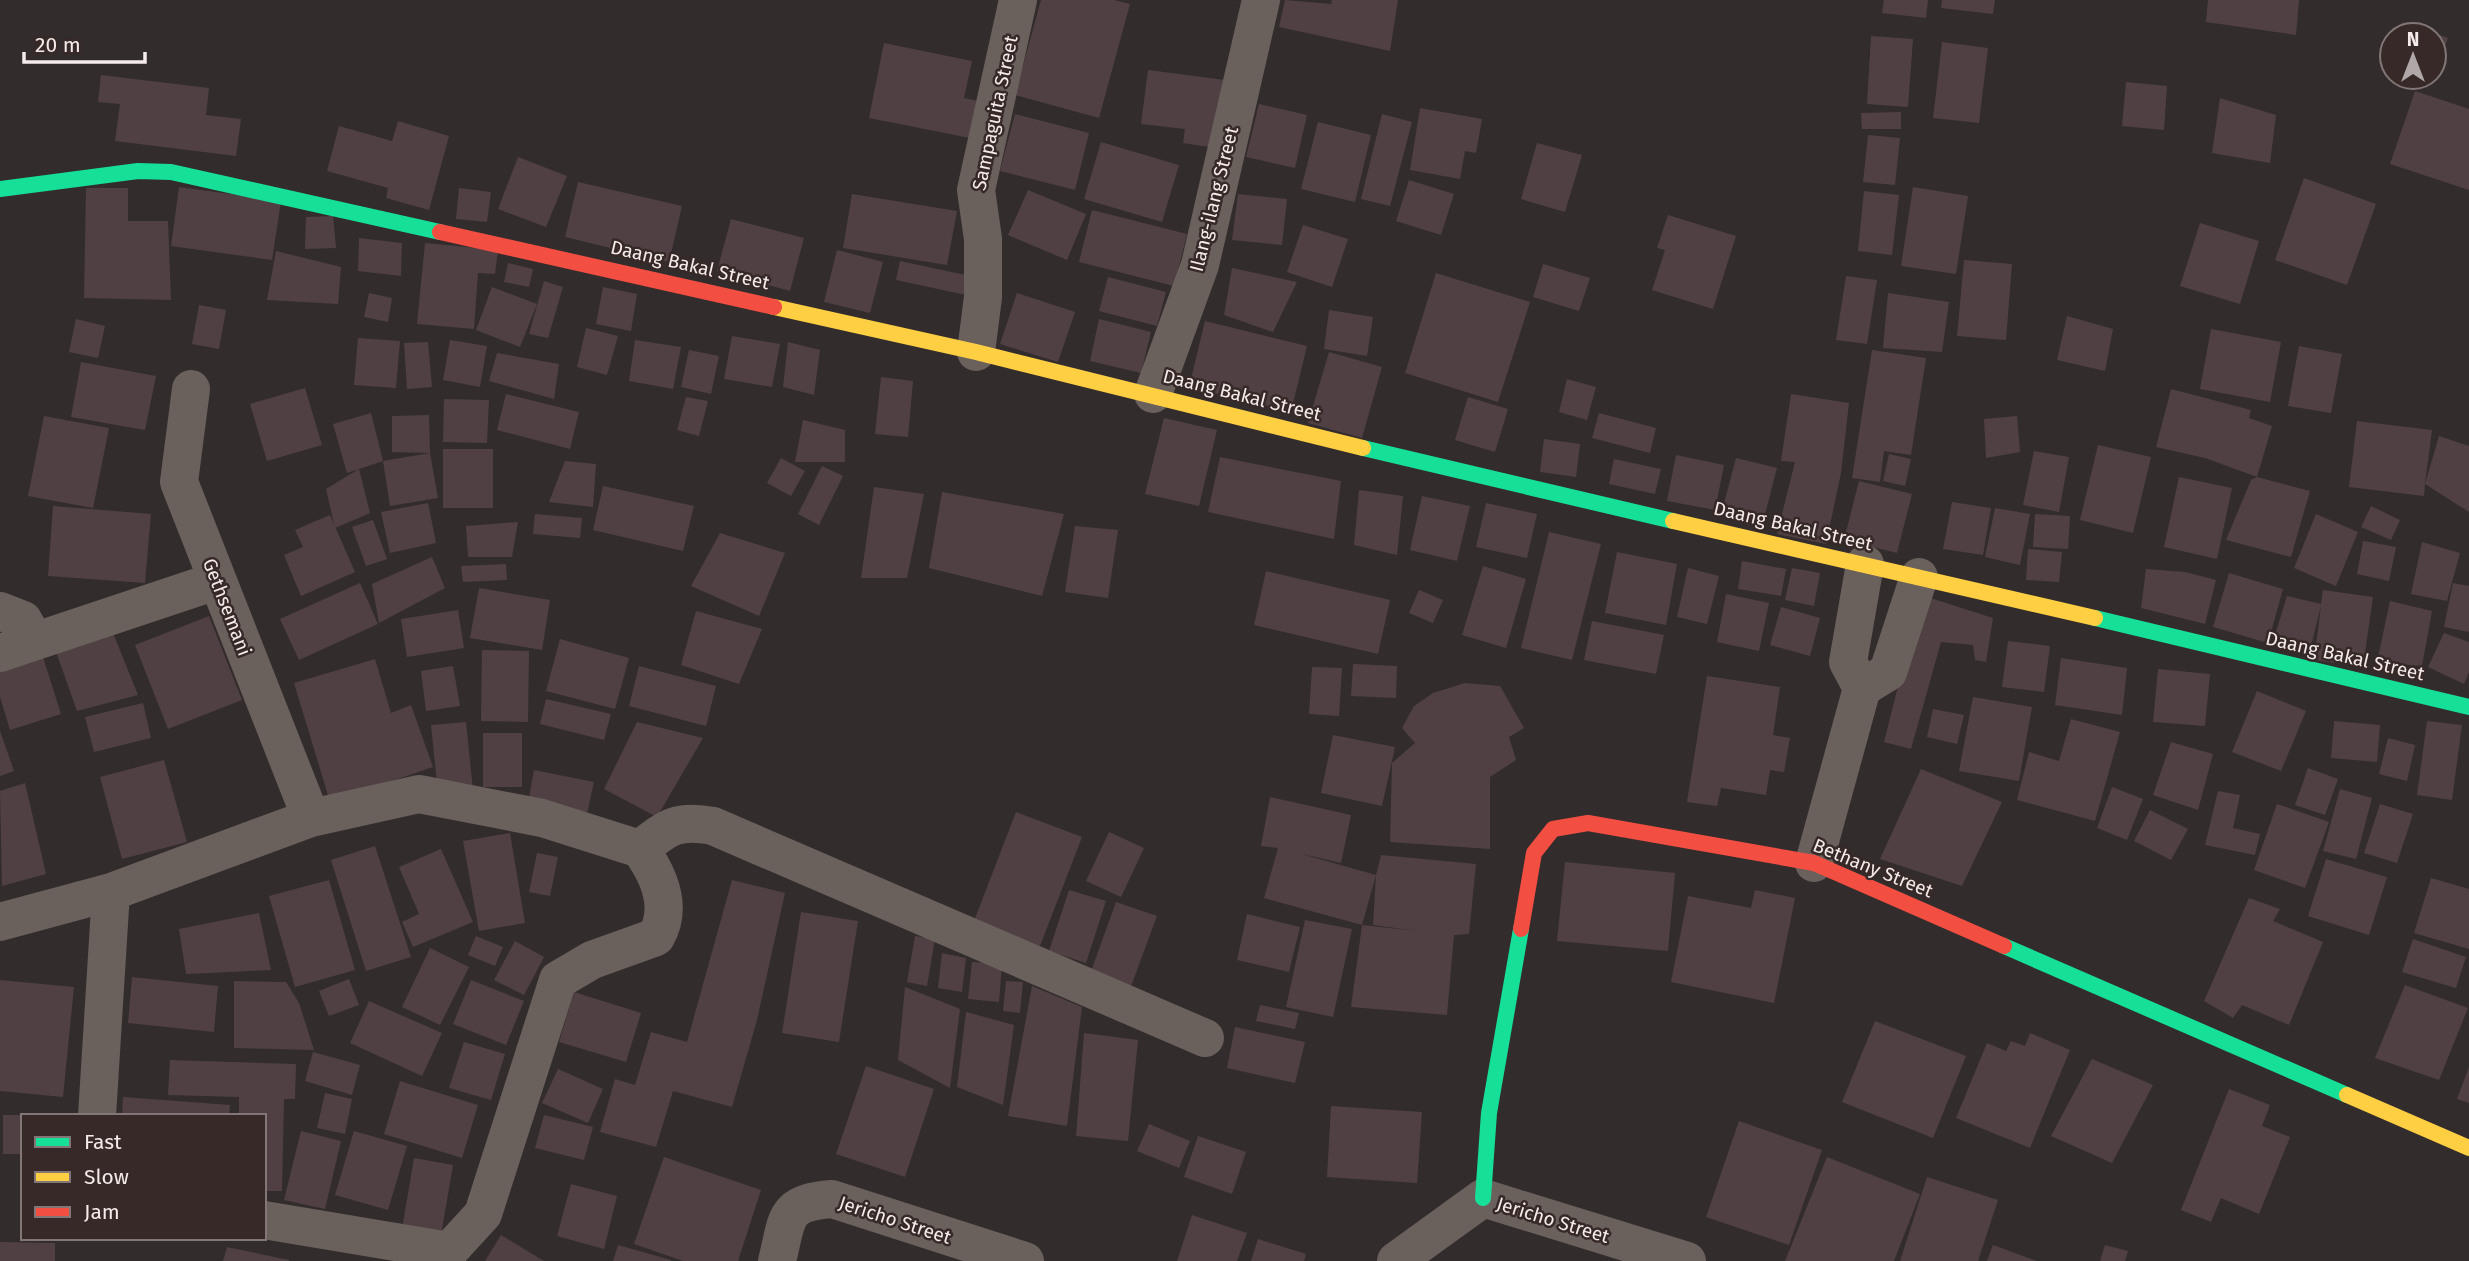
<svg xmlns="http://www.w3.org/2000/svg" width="2469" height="1261" viewBox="0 0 2469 1261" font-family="'Fira Sans',sans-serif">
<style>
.building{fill:#504044}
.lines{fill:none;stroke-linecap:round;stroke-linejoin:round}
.street{stroke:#6a615d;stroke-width:38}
.fast{stroke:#16e098;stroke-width:16}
.slow{stroke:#ffcf43;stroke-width:16}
.jam{stroke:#f24e42;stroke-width:16}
.labels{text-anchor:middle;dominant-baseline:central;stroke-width:5;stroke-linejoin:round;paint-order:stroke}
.street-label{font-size:19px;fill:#f4ebea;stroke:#362928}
</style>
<rect width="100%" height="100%" fill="#322c2c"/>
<!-- building -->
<path class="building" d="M1041 0H1114L1130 4 1099 118 1015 95Z
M1285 0 1331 4 1332 0H1398L1390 51 1279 27Z
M1884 0H1928L1926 18 1882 13Z
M1942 0H1995L1993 14 1941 8Z
M2208 0H2299L2296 35 2206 22Z
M2402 22 2448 38 2434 77V35H2397Z
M1871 36 1913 39 1908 107 1867 104Z
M1942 42 1988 48 1979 123 1933 118Z
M884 43 972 61 964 98 983 102 975 139 869 118Z
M1148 70 1225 80 1216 148 1183 143 1185 129 1141 124Z
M101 75 209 88 206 115 241 119 236 156 115 141 120 104 98 102Z
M2126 82 2167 86 2164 130 2122 126Z
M2415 91 2469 109V190L2390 164Z
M2220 98 2276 115 2270 163 2212 153Z
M1259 104 1307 115 1295 168 1246 157Z
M1420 108 1482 119 1476 153 1465 151 1460 179 1410 170Z
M1901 112V129H1862L1861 113Z
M1015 114 1089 133 1075 190 1000 171Z
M1382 114 1412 122 1390 206 1361 199Z
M398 121 449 136 429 210 386 198 388 188 327 171 339 126 392 141Z
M1318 122 1371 135 1355 202 1301 189Z
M1868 135 1900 138 1895 185 1863 182Z
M1101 142 1179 165 1162 222 1084 199Z
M1537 143 1582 155 1565 212 1521 199Z
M518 157 567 176 546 227 498 209Z
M2304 178 2376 204 2347 285 2275 260Z
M1409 180 1454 194 1441 235 1396 221Z
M578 182 682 206 669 262 565 237Z
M179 187 281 201 272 260 171 246Z
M1913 187 1968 196 1956 274 1901 266Z
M86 188H128V221H168L171 300 84 298Z
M459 188 491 192 487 222 456 219Z
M1028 190 1086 214 1067 260 1008 235Z
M1864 191 1899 195 1892 255 1858 251Z
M852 194 957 211 947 265 843 248Z
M1238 194 1287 199 1282 245 1232 240Z
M1092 210 1187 234 1174 286 1079 262Z
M1668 215 1736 236 1713 309 1652 290 1665 250 1657 248Z
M333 216 336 248 305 249 306 217Z
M731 219 804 238 790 291 717 271Z
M2200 223 2259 241 2240 304 2180 286Z
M1303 225 1348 239 1332 287 1287 272Z
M359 238 402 243 401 276 358 271Z
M425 243 498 250 495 274 478 273 474 329 417 324Z
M837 250 883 262 870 313 824 302Z
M276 251 341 267 338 304 267 300Z
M1964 260 2012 264 2006 340 1957 336Z
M900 261 970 276 966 295 896 280Z
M508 263 533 269 529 287 504 282Z
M1543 264 1590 278 1579 311 1533 297Z
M1232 268 1297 282 1273 332 1224 315Z
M1436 273 1530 302 1498 402 1405 373Z
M1846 276 1877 280 1867 344 1836 340Z
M1108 277 1166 292 1157 326 1099 311Z
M544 281 563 287 548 338 529 334Z
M492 287 537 304 520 347 476 330Z
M603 287 637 294 631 331 596 324Z
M369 293 392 298 388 322 364 317Z
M1017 293 1075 312 1058 362 1000 344Z
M1888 293 1949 302 1942 352 1883 348Z
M199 305 226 310 219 349 192 344Z
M1329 310 1373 317 1367 356 1324 349Z
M2067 316 2113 329 2105 371 2057 360Z
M76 319 105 326 98 358 69 352Z
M1099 319 1151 332 1141 373 1090 361Z
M1205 321 1307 346 1291 412 1189 387Z
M586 328 618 336 607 375 577 367Z
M2211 329 2281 342 2270 402 2200 389Z
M732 336 780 344 772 387 724 379Z
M358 338 400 341 396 388 354 385Z
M450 340 487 346 480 387 443 380Z
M635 340 681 347 673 389 629 381Z
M428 342 432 387 407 389 404 343Z
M788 342 820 350 814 395 783 387Z
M2299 346 2342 354 2331 413 2288 406Z
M689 350 719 356 711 394 681 387Z
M1872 350 1926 358 1911 455 1884 451 1880 482 1852 478Z
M1329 352 1382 367 1362 438 1308 423Z
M497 353 559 364 554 399 489 381Z
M81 362 156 376 145 430 71 417Z
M881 377 913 381 908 437 875 434Z
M1567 379 1596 387 1587 420 1559 412Z
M305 388 322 445 267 461 250 404Z
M2171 389 2251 410 2249 418 2272 426 2257 477 2310 491 2291 557 2226 540 2251 480 2257 477 2205 458 2156 447Z
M506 394 579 412 570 449 497 430Z
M1791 394 1849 403 1841 473 1826 544 1777 534 1795 462 1781 461Z
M686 397 708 401 699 436 677 430Z
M1468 397 1508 409 1495 452 1455 440Z
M444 399 489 400 487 443 443 442Z
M371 413 383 461 430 453 438 498 390 506 383 461 347 473 333 424Z
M1599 413 1656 428 1650 453 1592 438Z
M429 415 430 453 392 452V416Z
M44 416 109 428 93 508 28 496Z
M2017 416 2020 452 1986 458 1984 419Z
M1164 418 1217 430 1199 506 1145 494Z
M803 420 845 430V462H795Z
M2357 421 2432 430 2425 484 2439 436 2469 446V512L2425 484 2424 496 2349 487Z
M1544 439 1580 444 1576 477 1540 472Z
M2098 445 2151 457 2133 533 2080 520Z
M443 449H493V508H443Z
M2034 451 2069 457 2059 512 2023 505Z
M1889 454 1911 459 1905 486 1883 481Z
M1676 455 1724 465 1715 510 1667 501Z
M1220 457 1341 481 1334 539 1208 512Z
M781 458 805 471 791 496 767 483Z
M1736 458 1777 468 1763 522 1722 511Z
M1614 459 1661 469 1655 494 1609 484Z
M565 461 596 464 593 507 549 502Z
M822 466 843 476 819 525 798 514Z
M359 469 370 513 335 528 326 489Z
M2179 477 2232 488 2217 559 2164 547Z
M1859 481 1912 494 1897 553 1844 540Z
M603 486 694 506 683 551 593 530Z
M874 487 924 494 907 578H861Z
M1359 490 1403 496 1397 555 1354 545Z
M942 492 1064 514 1042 596 929 568Z
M1422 496 1470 506 1457 561 1410 550Z
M1952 502 1991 508 1983 555 1943 549Z
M428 503 436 543 390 553 381 512Z
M1486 503 1537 514 1527 558 1476 547Z
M53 506 151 514 145 583 48 576Z
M2371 506 2400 520 2391 540 2361 527Z
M1995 508 2030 514 2020 565 1985 557Z
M535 514 582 518 580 538 533 534Z
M2035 514 2070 516 2068 549 2033 547Z
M2316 514 2358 532 2336 586 2294 568Z
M330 515 355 572 301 596 284 555 303 547 295 530Z
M373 520 387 559 366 566 352 527Z
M518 522 512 557H468L466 526Z
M1075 526 1118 530 1108 598 1065 592Z
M1549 532 1601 544 1572 660 1521 648Z
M720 533 785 553 759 616 691 586Z
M2363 541 2396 547 2389 581 2357 574Z
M2422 542 2460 553 2447 601 2411 594Z
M2028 549 2062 552 2059 582 2026 580Z
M1617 552 1677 564 1666 625 1605 613Z
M432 557 445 588 379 623 372 584Z
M1742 561 1786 569 1781 596 1738 589Z
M506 564 507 580 463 582 461 566Z
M1483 566 1526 579 1506 648 1462 635Z
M1688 568 1719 576 1707 624 1677 617Z
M1792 568 1820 573 1814 606 1785 600Z
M2146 569 2185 572 2216 580 2205 624 2141 608Z
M1266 571 1390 600 1378 654 1254 625Z
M2229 573 2283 589 2268 643 2213 627Z
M360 583 378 624 299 660 280 619Z
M2453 583 2469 586V632L2444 627Z
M479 588 550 600 542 650 470 638Z
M1419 590 1443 600 1433 623 1409 613Z
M2323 590 2373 597 2363 667 2314 660 2321 606 2309 654 2272 645 2287 596 2321 604Z
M1726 594 1769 603 1759 651 1717 642Z
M1921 595 1993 618 1986 662 1975 660 1973 645 1941 642 1911 749 1884 742Z
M2390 601 2432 611 2422 666 2377 662Z
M1781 607 1820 618 1810 656 1770 645Z
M458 610 464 648 407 657 401 619Z
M696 611 762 629 739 684 681 665Z
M209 616 242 700 168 729 135 645Z
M1592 621 1664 635 1656 674 1584 660Z
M113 633 138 695 77 711 55 649Z
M2444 633 2469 642V672L2464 684 2428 667Z
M560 639 629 658 615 709 546 691Z
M2008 641 2050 646 2044 692 2002 687Z
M482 650 529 651 528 722 481 721Z
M42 654 61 714 10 730 0 697V666Z
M2061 658 2127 668 2122 715 2055 705Z
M375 659 391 713 411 705 433 767 330 802 294 683Z
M1353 664 1397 666 1396 698 1351 696Z
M453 666 460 706 426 711 421 671Z
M639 666 716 686 706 726 629 706Z
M1312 667 1342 668 1339 716 1309 714Z
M2158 669 2210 674 2205 726 2153 722Z
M1707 676 1780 687 1773 735 1790 738 1784 772 1770 770 1766 795 1721 788 1717 806 1687 802Z
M1465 683 1500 686 1524 728 1509 737 1516 760 1490 777V849L1390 842 1392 763 1415 743 1402 728 1414 706 1433 693Z
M2257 691 2306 711 2281 771 2232 752Z
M1973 697 2032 707 2019 781 1959 771Z
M546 699 611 714 604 740 540 724Z
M143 703 151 738 94 752 85 717Z
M1933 709 1964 715 1957 744 1927 737Z
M2071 719 2120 732 2095 821 2017 800 2029 752 2059 761Z
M2334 721 2380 725 2377 762 2331 758Z
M2427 721 2462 725 2452 800 2417 795Z
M466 722 473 790 438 793 431 725Z
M637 722 703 738 657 817 604 789Z
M0 731 14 771 0 776Z
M483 733H522V787H483Z
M1333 735 1395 747 1382 806 1321 793Z
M2388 738 2415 745 2407 781 2379 774Z
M2171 742 2213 754 2198 810 2153 795Z
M164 760 187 842 122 859 100 777Z
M2308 768 2338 779 2325 815 2295 805Z
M1921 769 2002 802 1962 886 1880 859Z
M534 770 594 782 584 827 529 797Z
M25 783 46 874 2 886 0 791Z
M2112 787 2143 799 2127 840 2097 828Z
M2340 789 2372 798 2356 859 2323 851Z
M2218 791 2240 795 2233 828 2260 834 2255 855 2205 845Z
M1270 797 1351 815 1341 863 1298 853 1376 875 1362 925 1264 898 1278 848 1261 846Z
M2277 804 2329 822 2305 888 2254 870Z
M2380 804 2413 814 2397 863 2364 853Z
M2150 810 2188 829 2171 860 2134 841Z
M1016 812 1082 837 1040 946 974 921Z
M1109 832 1144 848 1121 897 1086 881Z
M510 833 525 923 479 931 463 841Z
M375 846 411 957 366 971 331 860Z
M441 849 473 922 413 947 402 922 419 914 399 867Z
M537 853 558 857 550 896 529 892Z
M1381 855 1476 864 1469 934 1454 935 1447 1015 1351 1007 1362 925 1418 931 1373 925 1376 875Z
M2326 859 2387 877 2369 935 2308 916Z
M1565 862 1675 873 1668 951 1557 941Z
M2431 878 2469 889V949L2414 933Z
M329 880 355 970 295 987 269 896Z
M732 880 785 893 757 1020 732 1107 673 1091 656 1147 600 1132 615 1079 635 1085 651 1032 687 1042Z
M1069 890 1106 901 1086 963 1049 951Z
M1755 890 1795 898 1774 1003 1671 982 1688 896 1751 908Z
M2249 898 2280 909 2273 921 2323 942 2289 1025 2242 1005 2233 1018 2204 1001Z
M1116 902 1157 916 1130 989 1090 974Z
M801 912 858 921 839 1042 782 1033Z
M259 913 271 970 186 974 179 929Z
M1247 914 1300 927 1289 972 1237 960Z
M1305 920 1352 929 1333 1017 1286 1007Z
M476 936 503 947 495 966 468 955Z
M915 936 935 939 927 986 907 982Z
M2413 939 2466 957 2456 988 2402 972Z
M515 941 544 957 524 995 494 980Z
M430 948 469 967 440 1025 402 1007Z
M942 953 966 958 962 992 938 988Z
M972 962 1002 964 999 1002 968 999Z
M132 977 218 986 214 1032 128 1023Z
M349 979 359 1005 329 1016 319 991Z
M0 980 74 987 63 1097 0 1091Z
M471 980 524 1001 506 1045 453 1024Z
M234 981 286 982 299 1003 314 1050 234 1048Z
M1006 981 1023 982 1020 1013 1003 1011Z
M2405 985 2468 1008 2439 1080 2375 1058Z
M1032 986 1082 1007 1067 1126 1008 1116Z
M905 987 960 1009 950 1088 898 1060Z
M574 992 641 1013 626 1062 559 1042Z
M369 1001 442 1033 422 1076 350 1043Z
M1260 1005 1299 1013 1295 1029 1256 1021Z
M966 1012 1014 1025 1003 1105 957 1087Z
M1875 1021 1966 1056 1933 1138 1842 1102Z
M1235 1027 1305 1042 1295 1083 1227 1068Z
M1084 1033 1138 1040 1128 1141 1076 1136Z
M2030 1033 2070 1050 2030 1148 1956 1118 1987 1043 2006 1051 2011 1041 2025 1046Z
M464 1042 505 1054 491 1100 449 1088Z
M313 1052 360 1065 352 1095 305 1081Z
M2092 1059 2153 1085 2112 1163 2051 1136Z
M170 1060 296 1064 295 1099H284L282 1191H264V1116H239V1097L168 1095Z
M866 1066 934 1089 905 1177 836 1154Z
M2469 1067V1103L2457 1099Z
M558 1069 603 1089 588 1123 542 1103Z
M400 1081 478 1105 462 1158 384 1134Z
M2229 1089 2270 1105 2262 1126 2290 1137 2259 1214 2221 1198 2211 1222 2181 1210Z
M325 1093 352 1099 345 1134 317 1128Z
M123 1097 230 1105 229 1116H122Z
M1331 1106 1422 1112 1417 1183 1327 1177Z
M3 1115H23V1154H3Z
M544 1115 593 1127 584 1160 535 1148Z
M1739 1121 1822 1150 1789 1245 1706 1217Z
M1149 1124 1190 1141 1179 1168 1137 1151Z
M301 1131 341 1141 325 1209 284 1200Z
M354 1131 407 1146 388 1210 335 1195Z
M1198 1136 1246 1152 1232 1194 1184 1177Z
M664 1157 761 1190 738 1261H683L634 1244Z
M1827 1157 1920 1194 1894 1261H1785Z
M414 1158 453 1165 441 1235 402 1229Z
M1927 1177 1998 1200 1978 1261H1900Z
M571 1184 617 1196 604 1249 557 1236Z
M1192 1215 1247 1233 1237 1261H1177Z
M501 1235 544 1261H485Z
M1258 1239 1306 1254 1304 1261H1251Z
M0 1242 55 1243V1261H0Z
M618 1245 671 1260V1261H613Z
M1993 1245 2037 1261H1987Z
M2105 1245 2128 1251 2125 1261H2100Z
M227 1247 289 1260V1261H223Z"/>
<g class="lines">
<!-- street -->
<path class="street" d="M976 352 983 297V239L976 190 1018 0
M191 389 179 482 311 818
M1153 394 1200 265 1261 0
M0 611 23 620 35 641
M0 653 216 581
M1862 688 1848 662 1865 564
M1814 863 1862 688 1888 672 1919 577
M0 922 111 892 311 818 419 794 542 818 640 849C668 827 677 819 713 826L1205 1038
M97 1116 111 892
M264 1220 449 1251 483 1214 558 980 592 960 656 937C673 907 659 875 640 849
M777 1261C788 1218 782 1203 832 1199L1025 1261
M1396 1261 1483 1198 1687 1261"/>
<!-- fast -->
<path class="fast" d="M0 189 138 171 171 172 440 232
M1363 448 1673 521
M2095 618 2469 707
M2004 946 2347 1095
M1483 1198 1489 1113 1521 929"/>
<!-- slow -->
<path class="slow" d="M774 307 976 352 1363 448
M1673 521 2095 618
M2347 1095 2469 1148"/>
<!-- jam -->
<path class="jam" d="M440 232 774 307
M1521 929 1534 853 1553 829 1588 823 1814 863 2004 946"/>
</g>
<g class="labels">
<!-- street labels -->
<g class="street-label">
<text transform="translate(995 113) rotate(-78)">Sampaguita Street</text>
<text transform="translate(1214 199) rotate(-76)">Ilang-ilang Street</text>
<text transform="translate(690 265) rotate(13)">Daang Bakal Street</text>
<text transform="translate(1242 395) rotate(14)">Daang Bakal Street</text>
<text transform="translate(1793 526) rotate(13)">Daang Bakal Street</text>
<text transform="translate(227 607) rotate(69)">Gethsemani</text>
<text transform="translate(2345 656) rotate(13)">Daang Bakal Street</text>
<text transform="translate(1873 868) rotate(22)">Bethany Street</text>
<text transform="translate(895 1220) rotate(18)">Jericho Street</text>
<text transform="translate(1553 1220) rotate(17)">Jericho Street</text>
</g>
</g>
<!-- legend -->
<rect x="21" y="1114" width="245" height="126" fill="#362928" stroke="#827776" stroke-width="2"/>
<rect x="35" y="1137" width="35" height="10" fill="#16e098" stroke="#827776" stroke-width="2"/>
<text x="84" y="1149" font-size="21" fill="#f4ebea">Fast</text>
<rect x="35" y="1172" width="35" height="10" fill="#ffcf43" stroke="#827776" stroke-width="2"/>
<text x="84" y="1184" font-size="21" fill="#f4ebea">Slow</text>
<rect x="35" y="1207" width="35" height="10" fill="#f24e42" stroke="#827776" stroke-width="2"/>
<text x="84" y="1219" font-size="21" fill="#f4ebea">Jam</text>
<!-- north arrow -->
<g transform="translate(2413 56)"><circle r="33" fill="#362928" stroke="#827776" stroke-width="2"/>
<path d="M0-5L12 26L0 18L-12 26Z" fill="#b0a8a8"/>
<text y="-10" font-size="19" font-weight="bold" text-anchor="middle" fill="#f4ebea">N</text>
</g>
<!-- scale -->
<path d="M24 52v10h121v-10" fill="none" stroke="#f4ebea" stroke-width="3.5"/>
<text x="35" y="52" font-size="21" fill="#f4ebea" stroke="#362928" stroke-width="5" paint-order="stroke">20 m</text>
</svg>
